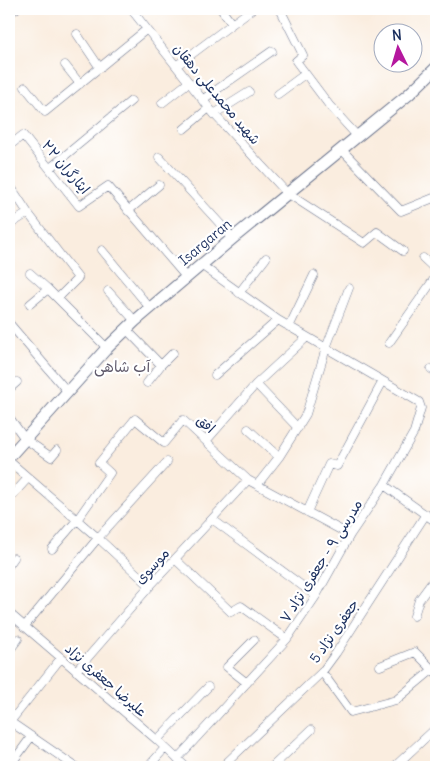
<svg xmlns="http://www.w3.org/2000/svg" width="445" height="776" viewBox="0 0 445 776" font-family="Delius,'Playpen Sans Arabic',sans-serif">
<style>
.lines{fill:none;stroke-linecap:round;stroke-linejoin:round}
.minor-casing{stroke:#69728b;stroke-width:9}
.secondary-casing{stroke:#69728b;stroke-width:13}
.minor{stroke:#fff;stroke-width:8}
.secondary{stroke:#fff;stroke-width:11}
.labels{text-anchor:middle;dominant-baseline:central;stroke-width:4.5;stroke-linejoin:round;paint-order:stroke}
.street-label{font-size:14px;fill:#1b2f5e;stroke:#fff}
.neighbourhood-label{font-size:15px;fill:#615b6c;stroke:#fff}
</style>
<rect width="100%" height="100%" fill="#fff"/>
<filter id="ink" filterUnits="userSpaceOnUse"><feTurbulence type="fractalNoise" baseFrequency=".02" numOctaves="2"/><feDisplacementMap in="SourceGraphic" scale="10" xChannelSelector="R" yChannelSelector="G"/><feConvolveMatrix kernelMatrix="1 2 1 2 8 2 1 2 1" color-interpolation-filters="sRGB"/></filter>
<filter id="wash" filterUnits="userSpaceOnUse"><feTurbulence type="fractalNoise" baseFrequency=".0096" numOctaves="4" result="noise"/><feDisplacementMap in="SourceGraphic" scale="20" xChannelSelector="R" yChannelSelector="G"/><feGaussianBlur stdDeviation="1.12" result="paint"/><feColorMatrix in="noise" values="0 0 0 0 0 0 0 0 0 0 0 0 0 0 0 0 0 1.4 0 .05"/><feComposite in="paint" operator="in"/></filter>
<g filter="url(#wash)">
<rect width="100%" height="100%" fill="#faeddf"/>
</g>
<g filter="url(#ink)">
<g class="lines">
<defs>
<path id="minor" d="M131 9 214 114 287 193 364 243 377 232 403 251
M221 9 232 24
M280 9 303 55 296 61 329 105 358 137
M9 13 16 9
M77 34 100 68
M65 65 80 84
M176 66 252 9
M25 87 45 112 147 29
M278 94 305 74
M202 100 272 51
M162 103 189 82
M214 114 249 92
M184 129 209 108
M9 146 23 135 79 206 108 186 186 277
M342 150 401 211 436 197
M159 157 233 238
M50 168 131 101
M9 184 28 213 78 278 58 298
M128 211 159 185
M9 225 28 213
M102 250 150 308
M423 258 436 270
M30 273 48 289
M108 291 135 321
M239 293 266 258
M30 304 48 289 107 348
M9 323 67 391
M289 327 314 275
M126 329 161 365 173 353
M389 343 436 276
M431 369 436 372
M215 375 278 320
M147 383 161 365
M256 384 298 428
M9 389 17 382
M9 417 25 439 51 457 57 450
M248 429 279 457
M206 441 256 384 307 337
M9 461 98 538 150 586
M257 485 279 457 306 414 326 348 349 288
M384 485 436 522
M9 499 28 478
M307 512 329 464 337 466 383 381
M212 519 316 596
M52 549 77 520 110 473 99 463 135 419 164 443 183 420 248 480 350 535
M176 560 231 612 241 606 287 639
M9 565 14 558
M9 613 157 740 186 767
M414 616 419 600 436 577
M24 627 98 538 167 462
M9 651 18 639
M380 666 415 652 436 673
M76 671 150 586 248 480
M322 672 351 712 396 700 432 670
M247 683 227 667 254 640
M9 721 76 767
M10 722 61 658
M157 740 208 687
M177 759 287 639 316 596 350 535 384 485 414 432 421 408 419 402 278 320 201 265
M9 767 31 737
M148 767 165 748
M222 767 322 672 336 653 426 514
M272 767 311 730
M394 767 436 728"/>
<path id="secondary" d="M9 457 107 348 135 321 233 238 408 95 436 68"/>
</defs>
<!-- minor casing -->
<use href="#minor" class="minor-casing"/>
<!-- secondary casing -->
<use href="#secondary" class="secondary-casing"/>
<!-- minor -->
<use href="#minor" class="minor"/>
<!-- secondary -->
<use href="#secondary" class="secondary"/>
</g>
</g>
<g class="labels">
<!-- street labels -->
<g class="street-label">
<text transform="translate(217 94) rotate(50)">شهید محمدعلی دهقان</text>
<text transform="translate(66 167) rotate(50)">ایثارگران ۲۲</text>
<text transform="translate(205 242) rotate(-40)">Isargaran</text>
<text transform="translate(206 424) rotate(42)">افق</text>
<text transform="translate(321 561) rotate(-58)">مدرسی ۹ - جعفری نژاد ۷</text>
<text transform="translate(152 566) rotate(-47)">موسوی</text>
<text transform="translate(334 631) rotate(-55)">جعفری نژاد 5</text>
<text transform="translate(106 680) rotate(41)">علیرضا جعفری نژاد</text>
</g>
<!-- neighbourhood labels -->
<g class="neighbourhood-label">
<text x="122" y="366">آب شاهی</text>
</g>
</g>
<!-- margin -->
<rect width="445" height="776" fill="none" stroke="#fff" stroke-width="30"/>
<!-- north arrow -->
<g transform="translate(398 48) rotate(355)"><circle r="24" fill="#ffffff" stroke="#a4acbf"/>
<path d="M0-4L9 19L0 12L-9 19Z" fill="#b5179e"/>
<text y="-8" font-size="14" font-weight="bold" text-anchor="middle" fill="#1b2f5e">N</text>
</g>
</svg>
